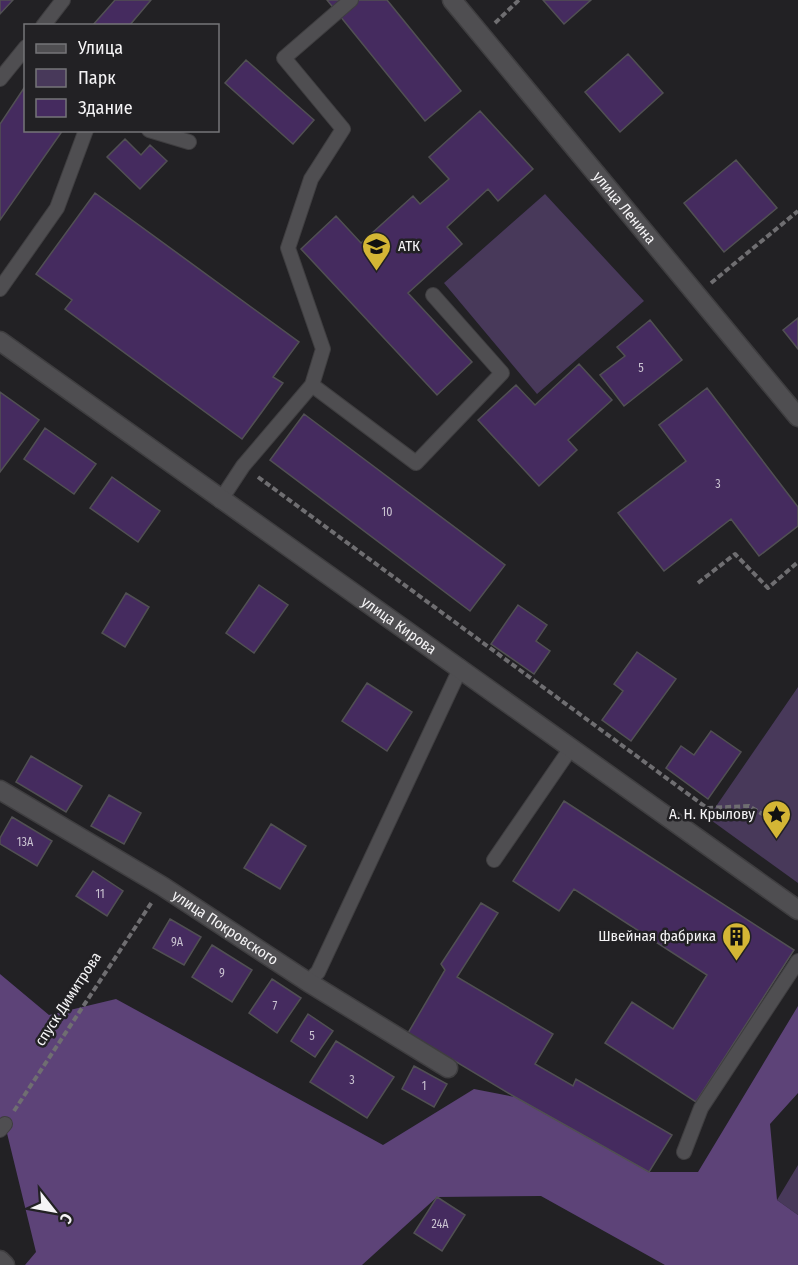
<svg xmlns="http://www.w3.org/2000/svg" width="798" height="1265" viewBox="0 0 798 1265" font-family="'Fira Sans Condensed',sans-serif">
<style>
.green{fill:#48395a}
.forest{fill:#5d4378}
.building{fill:#452b5f;stroke:#515053;stroke-width:1.5}
.lines{fill:none;stroke-linecap:round;stroke-linejoin:round}
.lane-casing{stroke:#3f3e40;stroke-width:16}
.street-casing{stroke:#3f3e40;stroke-width:21}
.path{stroke:#6f6e71;stroke-width:4;stroke-dasharray:6 3;stroke-linecap:butt}
.lane{stroke:#4f4e51;stroke-width:14}
.street{stroke:#4f4e51;stroke-width:18}
.labels{text-anchor:middle;dominant-baseline:central;stroke-width:5;stroke-linejoin:round;paint-order:stroke}
.number-label{font-size:12px;fill:#c9c2d0}
.street-label{font-size:15px;fill:#f5f4f6;stroke:#222124}
.poi-label{font-size:15px;fill:#f5f4f6;stroke:#222124;text-anchor:end}
</style>
<rect width="100%" height="100%" fill="#222124"/>
<!-- green -->
<path class="green" d="M545 194 644 301 537 394 444 283Z
M798 687V883L708 818Z
M798 1165V1215L777 1200Z"/>
<!-- forest -->
<path class="forest" d="M0 974 49 1015 116 999 383 1145 474 1089 515 1097 649 1172H698L798 1006V1093L770 1124 777 1200 798 1215V1265H665L541 1196 437 1197 362 1265H25L36 1252 5 1125 0 1121Z"/>
<!-- building -->
<path class="building" d="M0 0H13L0 14Z
M115 0H151L129 26H92Z
M327 0H387L461 91 425 121Z
M543 0H591L564 24Z
M628 54 663 93 620 132 585 92Z
M246 60 314 120 293 144 225 83Z
M26 85V130H63L0 220V124Z
M480 111 533 169 498 201 488 189 447 227 462 244 408 293 472 362 437 395 301 249 336 216 361 243 413 196 420 204 449 179 429 157Z
M125 139 141 155 150 145 167 161 140 189 107 157Z
M736 160 777 208 724 252 684 203Z
M95 193 299 342 273 377 283 383 242 439 65 309 72 300 36 274Z
M798 318V349L783 330Z
M650 320 682 360 624 406 600 375 625 356 617 347Z
M579 364 612 400 568 440 577 450 539 486 478 420 516 385 535 405Z
M707 388 798 507V526L759 556 731 519 664 571 618 513 686 461 659 425Z
M0 392 39 420 0 472Z
M304 414 505 565 470 611 270 460Z
M45 428 96 464 74 494 24 459Z
M112 477 160 511 138 542 90 508Z
M259 585 288 605 254 653 226 633Z
M126 593 149 607 125 647 102 633Z
M518 605 547 625 536 641 550 651 534 674 491 644Z
M637 652 676 679 631 741 602 720 623 691 614 684Z
M367 683 412 712 387 751 342 721Z
M711 731 741 752 708 799 666 768 681 746 694 755Z
M31 756 82 786 66 812 16 782Z
M109 795 141 813 124 844 91 826Z
M564 801 794 950 696 1102 605 1043 632 1002 673 1029 707 975 574 889 559 911 513 881Z
M12 817 52 841 37 866 0 844V838Z
M271 824 306 846 280 889 244 868Z
M93 871 123 891 107 916 76 896Z
M481 903 498 913 457 977 553 1034 535 1064 573 1086 576 1079 672 1135 649 1172 515 1097 408 1033 445 970 441 964Z
M170 919 201 937 184 965 153 948Z
M212 945 252 970 232 1002 192 977Z
M272 979 301 998 277 1033 249 1013Z
M308 1014 333 1031 315 1057 291 1041Z
M336 1041 394 1077 367 1118 310 1082Z
M414 1066 447 1084 434 1107 402 1089Z
M437 1197 465 1215 442 1251 414 1233Z"/>
<g class="lines">
<defs>
<path id="lane" d="M43 26 63 0
M0 79 26 47
M149 130 189 142
M0 289 57 208 86 130
M312 385 416 463 502 373 433 295
M220 501 243 466 312 385 323 349 288 248 311 179 343 129 284 58 351 0
M494 860 571 748
M308 982 318 972 461 667
M0 1130 5 1124
M684 1152 701 1108 798 961"/>
<g id="street">
<path id="s1" d="M452 0 798 417"/>
<path id="s2" d="M0 341 798 910"/>
<path id="s3" d="M0 790 162 886 308 982 448 1068"/>
<path d="M0 1260 5 1265"/>
</g>
</defs>
<!-- lane casing -->
<use href="#lane" class="lane-casing"/>
<!-- street casing -->
<use href="#street" class="street-casing"/>
<!-- path -->
<path class="path" d="M495 23 519 0
M711 283 798 211
M258 477 707 808 749 806 784 827
M698 583 735 554 768 588 798 562
M14 1111 152 902"/>
<!-- lane -->
<use href="#lane" class="lane"/>
<!-- street -->
<use href="#street" class="street"/>
</g>
<!-- icons -->
<defs>
<symbol id="university-pin" viewBox="-11 -11 22 30"><path d="M0 17L-7.5 6A9.5 9.5 0 1 1 7.5 6Z" fill="#d4b635" stroke="#222124"/><path d="M0-5L7-2L0 1L-7-2ZM-4 1L0 2.5L4 1V4Q0 6-4 4Z" fill="#111"/></symbol>
<symbol id="sight-pin" viewBox="-11 -11 22 30"><path d="M0 17L-7.5 6A9.5 9.5 0 1 1 7.5 6Z" fill="#d4b635" stroke="#222124"/><path d="M0-6L1.8-2.2L6-1.7L2.9 1.2L3.7 5.4L0 3.3L-3.7 5.4L-2.9 1.2L-6-1.7L-1.8-2.2Z" fill="#111"/></symbol>
<symbol id="building-pin" viewBox="-11 -11 22 30"><path d="M0 17L-7.5 6A9.5 9.5 0 1 1 7.5 6Z" fill="#d4b635" stroke="#222124"/><path d="M-4-6H4V6H1V3H-1V6H-4ZM-2.5-4.3h1.7v1.8h-1.7ZM.8-4.3h1.7v1.8H.8ZM-2.5-1h1.7V.8h-1.7ZM.8-1h1.7V.8H.8Z" fill="#111"/></symbol>
</defs>
<g fill-rule="evenodd">
<use href="#university-pin" x="360" y="230" width="33" height="45"/>
<use href="#sight-pin" x="760" y="798" width="33" height="45"/>
<use href="#building-pin" x="720" y="920" width="33" height="45"/>
</g>
<g class="labels">
<!-- number labels -->
<g class="number-label">
<text x="641" y="368">5</text>
<text x="718" y="484">3</text>
<text x="387" y="512">10</text>
<text x="25" y="842">13А</text>
<text x="100" y="894">11</text>
<text x="177" y="942">9А</text>
<text x="222" y="973">9</text>
<text x="275" y="1006">7</text>
<text x="312" y="1036">5</text>
<text x="352" y="1080">3</text>
<text x="424" y="1086">1</text>
<text x="440" y="1224">24А</text>
</g>
<!-- street labels -->
<g class="street-label">
<text stroke="none"><textPath href="#s1" startOffset="270">улица Ленина</textPath></text>
<text stroke="none"><textPath href="#s2" startOffset="490">улица Кирова</textPath></text>
<text stroke="none"><textPath href="#s3" startOffset="264">улица Покровского</textPath></text>
<text transform="translate(68 999) rotate(-57)">спуск Димитрова</text>
</g>
<!-- poi labels -->
<g class="poi-label">
<text x="398" y="246" text-anchor="start">АТК</text>
<text x="755" y="814">А. Н. Крылову</text>
<text x="716" y="936">Швейная фабрика</text>
</g>
</g>
<!-- legend -->
<rect x="24" y="24" width="195" height="108" fill="#222124" stroke="#767578" stroke-width="1.5"/>
<rect x="36" y="44" width="30" height="9" fill="#4f4e51" stroke="#767578" stroke-width="1.5"/>
<text x="78" y="54" font-size="18" fill="#f5f4f6">Улица</text>
<rect x="36" y="69" width="30" height="18" fill="#48395a" stroke="#767578" stroke-width="1.5"/>
<text x="78" y="84" font-size="18" fill="#f5f4f6">Парк</text>
<rect x="36" y="99" width="30" height="18" fill="#452b5f" stroke="#767578" stroke-width="1.5"/>
<text x="78" y="114" font-size="18" fill="#f5f4f6">Здание</text>
<!-- north arrow -->
<g transform="translate(54 1211) rotate(121)" stroke="#222124" stroke-width="4.5" paint-order="stroke">
<path d="M0-4.5L10 22L0 15L-10 22Z" fill="#f5f4f6"/>
<text y="-9" font-size="16" font-weight="bold" text-anchor="middle" fill="#f5f4f6">С</text>
</g>
</svg>
